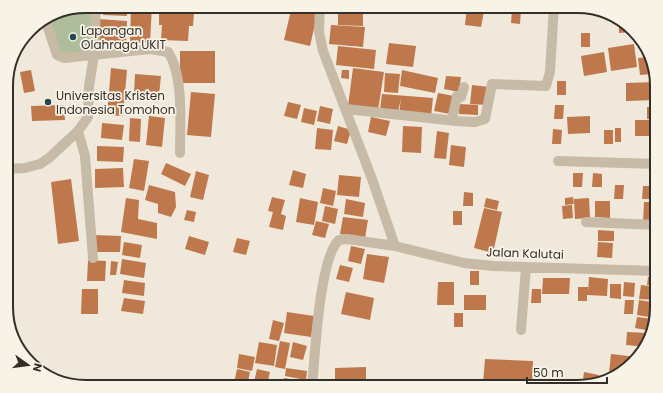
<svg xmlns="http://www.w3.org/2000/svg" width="663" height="393" viewBox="0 0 663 393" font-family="Poppins,sans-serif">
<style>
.green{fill:#aebe9c}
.building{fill:#be784b}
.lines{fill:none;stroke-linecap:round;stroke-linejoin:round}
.street{stroke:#c7bba8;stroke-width:10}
.poi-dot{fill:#204853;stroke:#f8f3e7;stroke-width:1.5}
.labels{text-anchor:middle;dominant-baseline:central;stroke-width:3.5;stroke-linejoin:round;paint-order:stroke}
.poi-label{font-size:12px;fill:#342e28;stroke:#f8f3e7;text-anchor:start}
.street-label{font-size:12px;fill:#342e28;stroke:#f8f3e7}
.rim{fill:none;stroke:#342e28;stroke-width:2}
</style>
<rect width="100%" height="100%" fill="#f0e9db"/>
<!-- green -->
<path class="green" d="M86 6H96L94 55 64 58 45 19 56 12Z"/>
<!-- building -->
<path class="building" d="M104 6H127V16L103 15Z
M131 6H152L150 43 130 42Z
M163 6H190L189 13H194L193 26H189L188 41 161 40 162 25H159V12H163Z
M292 6 318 11 310 46 284 40Z
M327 6H355V10H327Z
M467 6H485L481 27 465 25Z
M512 9 521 10 520 24 511 23Z
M338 12 363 13V26L338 25Z
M98 19 127 21 126 44 96 42Z
M619 19 632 32 619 33Z
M331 25 365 27 363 47 329 44Z
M581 33H590V47H581Z
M389 43 416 46 413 67 386 64Z
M634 44 637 67 611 71 608 48Z
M338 46 376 50 374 69 336 65Z
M180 51H215V83H180Z
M604 52 607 72 584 76 581 56Z
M650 57 653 74 640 75 638 58Z
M111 68 127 70 123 116 107 115Z
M353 68 384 72 378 110 348 106Z
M31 70 35 91 24 93 20 72Z
M342 70H349V79L341 78Z
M402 70 438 78 435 93 400 86Z
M385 73 400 74 398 93 384 92Z
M135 74 161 76 159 95 134 93Z
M446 76 461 77 459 92 444 89Z
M557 81H566V95H557Z
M657 82V100L626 101V83Z
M472 85 489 87 487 105 470 104Z
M191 92 215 94 211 137 187 135Z
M438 93 454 96 450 114 434 111Z
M382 94 433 98 431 117 399 114 401 98 398 112 380 110Z
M288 102 301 105 297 119 284 116Z
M459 104 478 105V115L459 114Z
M64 105 65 120 32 121 31 106Z
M555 105H564L563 119H554Z
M320 106 333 109 330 124 317 121Z
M647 107H657V119H647Z
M304 108 317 111 314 125 301 122Z
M149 116 165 118 162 147 146 145Z
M590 116V133L568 134 567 117Z
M371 117 390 121 386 136 368 132Z
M130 118 141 119 140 142 129 141Z
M635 120H657V136H635Z
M102 123 124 125 122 140 101 138Z
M338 126 351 130 347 144 334 141Z
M403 126 422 127 421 153 402 152Z
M317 128 333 130 331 150 315 149Z
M615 128H621V142H615Z
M553 129 562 130 561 144H552Z
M604 130H613V144H604Z
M437 131 449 133 446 159 434 158Z
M451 145 466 147 464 167 449 165Z
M97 146 124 147 123 162 97 161Z
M134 159 149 161 144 191 129 188Z
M166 163 191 174 185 186 161 174Z
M123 168 124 187 95 188V169Z
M293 170 306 174 303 188 289 185Z
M196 171 209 175 203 200 190 197Z
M573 173H583L582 187H573Z
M593 173 602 174V187H592Z
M339 175 361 177 359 197 337 195Z
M71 179 79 241 58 244 51 182Z
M149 185 175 192 176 207 171 217 158 213V204L145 200Z
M615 185H624L623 199H614Z
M643 186H657V199H642Z
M323 188 336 191 333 206 320 203Z
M464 192 473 193V206H463Z
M272 197 285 200 281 214 286 216 283 230 269 227 273 212 268 211Z
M573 197 574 204 565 205V198Z
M126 198 139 200 138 219 157 223V239L121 232Z
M300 198 318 202 314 225 296 222Z
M486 198 499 201 497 210 484 207Z
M589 198 590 218 575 219 574 199Z
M346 199 365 203 363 217 344 214Z
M595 201H610V218L595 217Z
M644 202H657V222L643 221Z
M572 205 573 218 563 219 562 206Z
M325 206 338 209 335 224 322 221Z
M484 208 502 212 493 253 474 248Z
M187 210 196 212 194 222 184 220Z
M453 211H462V225H453Z
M343 217 368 220 365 238 340 234Z
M316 221 329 224 325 238 312 235Z
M598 230 614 231V241H598Z
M95 235 121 236 120 252H94Z
M189 236 209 242 205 255 185 249Z
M237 238 250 241 246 255 233 252Z
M124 242 142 245 140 258 122 255Z
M598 242 613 243 612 258 597 257Z
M351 246 365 249 361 264 348 261Z
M367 254 389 257 384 283 363 279Z
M122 259 146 263 144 278 120 274Z
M88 260 106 261 105 281H87Z
M111 261 118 262 116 275H110Z
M340 265 353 268 349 282 336 279Z
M470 271H479V285H470Z
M589 277 608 279 607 296 587 295V301H578V287H588V292Z
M648 277H657V285H647Z
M543 278H570L569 294H542Z
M124 280 145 283 144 296 122 293Z
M438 282H454V305H437Z
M624 282 635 283 634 297 623 296Z
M610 284H621V299L610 298Z
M641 285 657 287V300L639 299Z
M82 289H98V314H81Z
M532 289H541V303H531Z
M346 292 374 298 370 320 341 314Z
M464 295H486V310H464Z
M124 298 145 301 143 314 121 311Z
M625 300H634L633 314H624Z
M639 300 657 303 655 318 637 315Z
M287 312 314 316 311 337 284 333Z
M454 313H463V327H454Z
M637 317 655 319 651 331 635 328Z
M273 320 284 323 279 341 269 339Z
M627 332 648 333 646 347 626 345Z
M280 341 290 343 285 369 275 367Z
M259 342 277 345 274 366 255 363Z
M293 342 307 346 303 360 290 357Z
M239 354 255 357 252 371 237 368Z
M611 354 637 357 619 374 609 373Z
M485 359 533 361 532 386 483 384Z
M366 367V387H335V368Z
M286 368 307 371 306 380 285 376Z
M237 369 250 372 247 386 234 383Z
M257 369 270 372 267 385 254 382Z
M584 372 599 375 598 382 582 387Z
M284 378 308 382V387H283Z"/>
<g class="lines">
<!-- street -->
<path class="street" d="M320 6 319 32 323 51 372 179 395 246
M45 19 57 55 64 58 150 49 168 52C184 76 180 124 180 153
M346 109 456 121 475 122 485 119 492 84 546 86 550 72 554 6
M452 120 457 96 461 97 464 87
M78 131 85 156 93 258
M558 161 657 164
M7 169 25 168 40 164 49 158 78 131 88 117 89 86 94 55 96 6
M586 222 657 225
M521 330 526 267
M312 387C315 357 319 258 339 240L347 239 395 246 464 263 493 266 657 271"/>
</g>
<!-- markers -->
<g class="poi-dot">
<circle cx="73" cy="37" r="4"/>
<circle cx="48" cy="102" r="4"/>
</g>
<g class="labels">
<!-- poi labels -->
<g class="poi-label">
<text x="81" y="30">Lapangan<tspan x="81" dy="14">Olahraga UKIT</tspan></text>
<text x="56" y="95">Universitas Kristen<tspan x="56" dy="14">Indonesia Tomohon</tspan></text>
</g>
<!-- street labels -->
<g class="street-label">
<text transform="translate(525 253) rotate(2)">Jalan Kalutai</text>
</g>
</g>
<!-- crop -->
<path d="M0 0H663V393H0ZM86 13H577A73 73 0 0 1 650 86V307A73 73 0 0 1 577 380H86A73 73 0 0 1 13 307V86A73 73 0 0 1 86 13Z" fill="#f8f3e7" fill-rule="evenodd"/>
<path class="rim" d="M86 13H577A73 73 0 0 1 650 86V307A73 73 0 0 1 577 380H86A73 73 0 0 1 13 307V86A73 73 0 0 1 86 13Z"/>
<!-- north arrow -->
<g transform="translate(28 365) rotate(104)" stroke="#f8f3e7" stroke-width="3" paint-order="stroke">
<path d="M0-3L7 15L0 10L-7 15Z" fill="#342e28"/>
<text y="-6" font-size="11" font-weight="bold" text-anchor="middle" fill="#342e28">N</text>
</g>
<!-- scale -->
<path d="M527 377v6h80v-6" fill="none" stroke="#342e28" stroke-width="2"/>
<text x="533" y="377" font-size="12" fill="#342e28" stroke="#f8f3e7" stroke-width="3" paint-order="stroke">50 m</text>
</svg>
